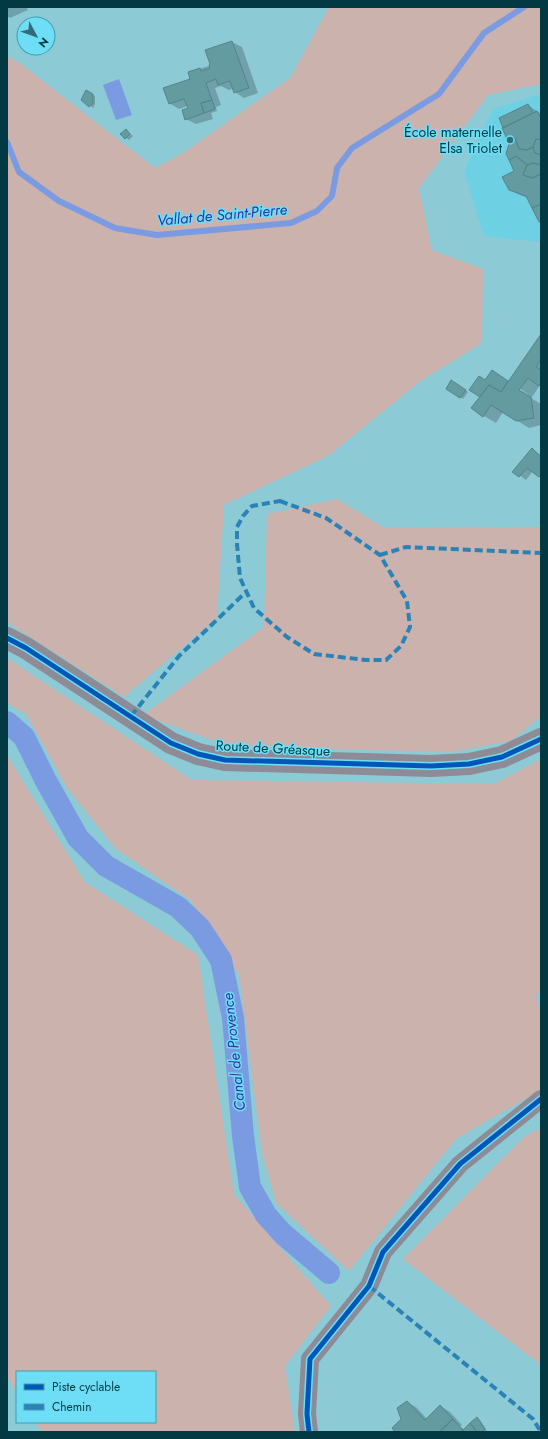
<svg xmlns="http://www.w3.org/2000/svg" width="548" height="1439" viewBox="0 0 548 1439" font-family="Jost,sans-serif">
<style>
.built{fill:#6dd0e3}
.green{fill:#cbb2ad}
.water{fill:#7a9be2}
.shadow{fill:#0003}
.lines{fill:none;stroke-linecap:round;stroke-linejoin:round}
.stream{stroke:#7a9be2;stroke-width:6}
.canal{stroke:#7a9be2;stroke-width:22}
.building{fill:#639ba0;stroke:#53858a}
.minor{stroke:#8d8b96;stroke-width:18}
.tertiary{stroke:#8d8b96;stroke-width:22}
.quiet{stroke:#2a82b6;stroke-width:4;stroke-dasharray:8 4;stroke-linecap:butt}
.cycleway-casing{stroke:#6ddef5;stroke-width:8}
.cycleway{stroke:#0057b8;stroke-width:5}
.poi-dot{fill:#336c76;stroke:#6ddef5;stroke-width:1.5}
.labels{text-anchor:middle;dominant-baseline:central;stroke-width:3;stroke-linejoin:round;paint-order:stroke}
.poi-label{font-size:14px;fill:#033942;stroke:#6ddef5;text-anchor:end}
.street-label{font-size:14px;fill:#033942;stroke:#6ddef5}
.water-label{font-size:15px;font-style:italic;fill:#2d34a3;stroke:#6ddef5}
</style>
<rect width="100%" height="100%" fill="#8ccad6"/>
<!-- built -->
<path class="built" d="M541 94V242L484 236 464 171 493 109Z"/>
<!-- green -->
<path class="green" d="M329 7H541V84L488 95 419 188 432 250 483 269 482 343 422 380 328 456 224 505 217 618 124 697 7 622V56L20 63 155 168 183 153 290 78Z
M337 499 385 528 541 527V716L511 741 451 752 231 747 143 715 264 627 267 514Z
M7 658 192 780 494 784 541 759V991L536 995 541 1017V1090L456 1139 349 1271 276 1203 262 1153 239 975 190 900 115 848 67 788 26 714 7 703Z
M7 755 85 882 198 955 234 1194 331 1306 285 1366 295 1432H42L35 1422H155V1372H17V1393L7 1377Z
M541 1128V1365L403 1259 525 1136Z"/>
<!-- water -->
<path class="water" d="M119 79 132 115 116 120 103 85Z"/>
<!-- shadow -->
<path class="shadow" d="M7 7H26L28 10 10 18 7 16Z
M232 42 242 47 258 93 244 98 235 92 234 88 229 90 221 86 215 88 221 105 216 107 217 111 211 113 213 119 196 124 186 119 189 108 188 106 179 109 169 103 192 79 189 72 212 65 207 50Z
M87 91 95 96V104L93 108 83 99Z
M528 105 541 114V221L528 198 520 195 510 190 515 171Z
M126 130 133 136 129 140 122 134Z
M541 336V386L540 385 532 397 519 388V391L541 404V425L529 428 503 412 496 423 484 416 481 397 485 382 495 373 509 382Z
M452 381 468 392 463 399 447 388Z
M532 449 541 455V477L533 471 526 480 514 471Z
M407 1402 416 1407 427 1419 440 1406 450 1412 462 1425 460 1426 464 1430 477 1418 480 1420 487 1431 486 1432H397L402 1419Z"/>
<g class="lines">
<!-- stream -->
<path class="stream" d="M7 142 19 172 59 201 115 228 157 235 291 223 317 211 332 196 337 168 352 148 439 94 484 33 524 7"/>
<!-- canal -->
<path class="canal" d="M7 722 24 737 46 781 78 838 106 866 178 907 200 928 221 960 233 1018 243 1136 250 1187 266 1215 283 1234 329 1273"/>
</g>
<!-- building -->
<path class="building" d="M232 41 249 88 234 93 230 81 218 85 216 79 206 83 212 100 201 103 204 113 185 120 182 110 188 108 184 99 169 104 163 88 190 79 188 72 200 68 201 71 210 68 209 65 210 64 205 50Z
M86 90 93 94V103L89 107 81 100Z
M212 100 215 109 204 113 201 103Z
M528 104 533 113 503 128 499 118Z
M537 111 541 118V140L536 139 533 147 527 150 519 149 515 138 508 141 502 128Z
M126 129 130 134 125 139 120 134Z
M515 138 519 149 527 150 533 147 535 153 541 155V165L533 163 527 165 516 156 509 160 506 154 509 144 508 141Z
M536 139 541 140V155L535 153 533 147Z
M516 156 527 165 523 175 532 178 541 174V204L532 208 526 196 509 190 502 177 514 171 509 160Z
M533 163 541 165V174L532 178 523 175 527 165Z
M541 204V222H539L532 208Z
M541 334V359L536 367 541 370V383L539 386 528 378 519 390 531 397 534 418 516 421 491 405 483 417 471 408 489 385 501 392Z
M492 370 508 381 501 392 489 385 480 397 469 390 479 376 485 380Z
M451 380 466 390 460 398 446 389Z
M532 448 541 457V475L539 477 527 468 519 477 512 472Z
M407 1401 425 1420 440 1405 453 1419 439 1432H395L392 1428 401 1419 397 1408Z
M477 1417 485 1429 481 1432H477L470 1423Z
M453 1419 463 1430 460 1432H439Z
M470 1423 477 1432H465L463 1430Z"/>
<g class="lines">
<!-- minor -->
<path class="minor" d="M309 1432 307 1414 310 1359 369 1286 383 1252 460 1164 541 1099"/>
<!-- tertiary -->
<path class="tertiary" d="M7 638 26 648 171 743 198 754 225 760 431 766 469 764 502 757 541 739"/>
<!-- quiet -->
<path class="quiet" d="M280 501 326 518 380 555 407 601 410 627 401 646 386 660H366L314 654 287 637 254 608 240 578 237 544V527L243 516 252 506Z
M380 555 406 547 541 553
M131 716 179 656 246 592
M369 1286 533 1419 541 1432"/>
<defs>
<path id="cycleway" d="M7 638 26 648 171 743 198 754 225 760 431 766 469 764 502 757 541 739
M309 1432 307 1414 310 1359 369 1286 383 1252 460 1164 541 1099"/>
</defs>
<!-- cycleway casing -->
<use href="#cycleway" class="cycleway-casing"/>
<!-- cycleway -->
<use href="#cycleway" class="cycleway"/>
</g>
<!-- markers -->
<circle class="poi-dot" cx="510" cy="140" r="4"/>
<g class="labels">
<!-- poi labels -->
<g class="poi-label">
<text x="502" y="132">École maternelle<tspan x="502" dy="16">Elsa Triolet</tspan></text>
</g>
<!-- street labels -->
<g class="street-label">
<text transform="translate(273 748) rotate(3)">Route de Gréasque</text>
</g>
<!-- water labels -->
<g class="water-label">
<text transform="translate(222 215) rotate(-5)">Vallat de Saint-Pierre</text>
<text transform="translate(234 1052) rotate(-96)">Canal de Provence</text>
</g>
</g>
<!-- border -->
<rect width="548" height="1439" fill="none" stroke="#033942" stroke-width="16"/>
<!-- legend -->
<rect x="16" y="1371" width="140" height="52" fill="#6ddef5" stroke="#439cad"/>
<rect x="24" y="1384" width="20" height="6" fill="#0057b8" stroke="#439cad"/>
<text x="52" y="1391" font-size="12" fill="#033942">Piste cyclable</text>
<rect x="24" y="1404" width="20" height="6" fill="#2a82b6" stroke="#439cad"/>
<text x="52" y="1411" font-size="12" fill="#033942">Chemin</text>
<!-- north arrow -->
<g transform="translate(36 36) rotate(131)"><circle r="19" fill="#6ddef5" stroke="#439cad"/>
<path d="M0-3L7 15L0 10L-7 15Z" fill="#336c76"/>
<text y="-6" font-size="11" font-weight="bold" text-anchor="middle" fill="#033942">N</text>
</g>
</svg>
